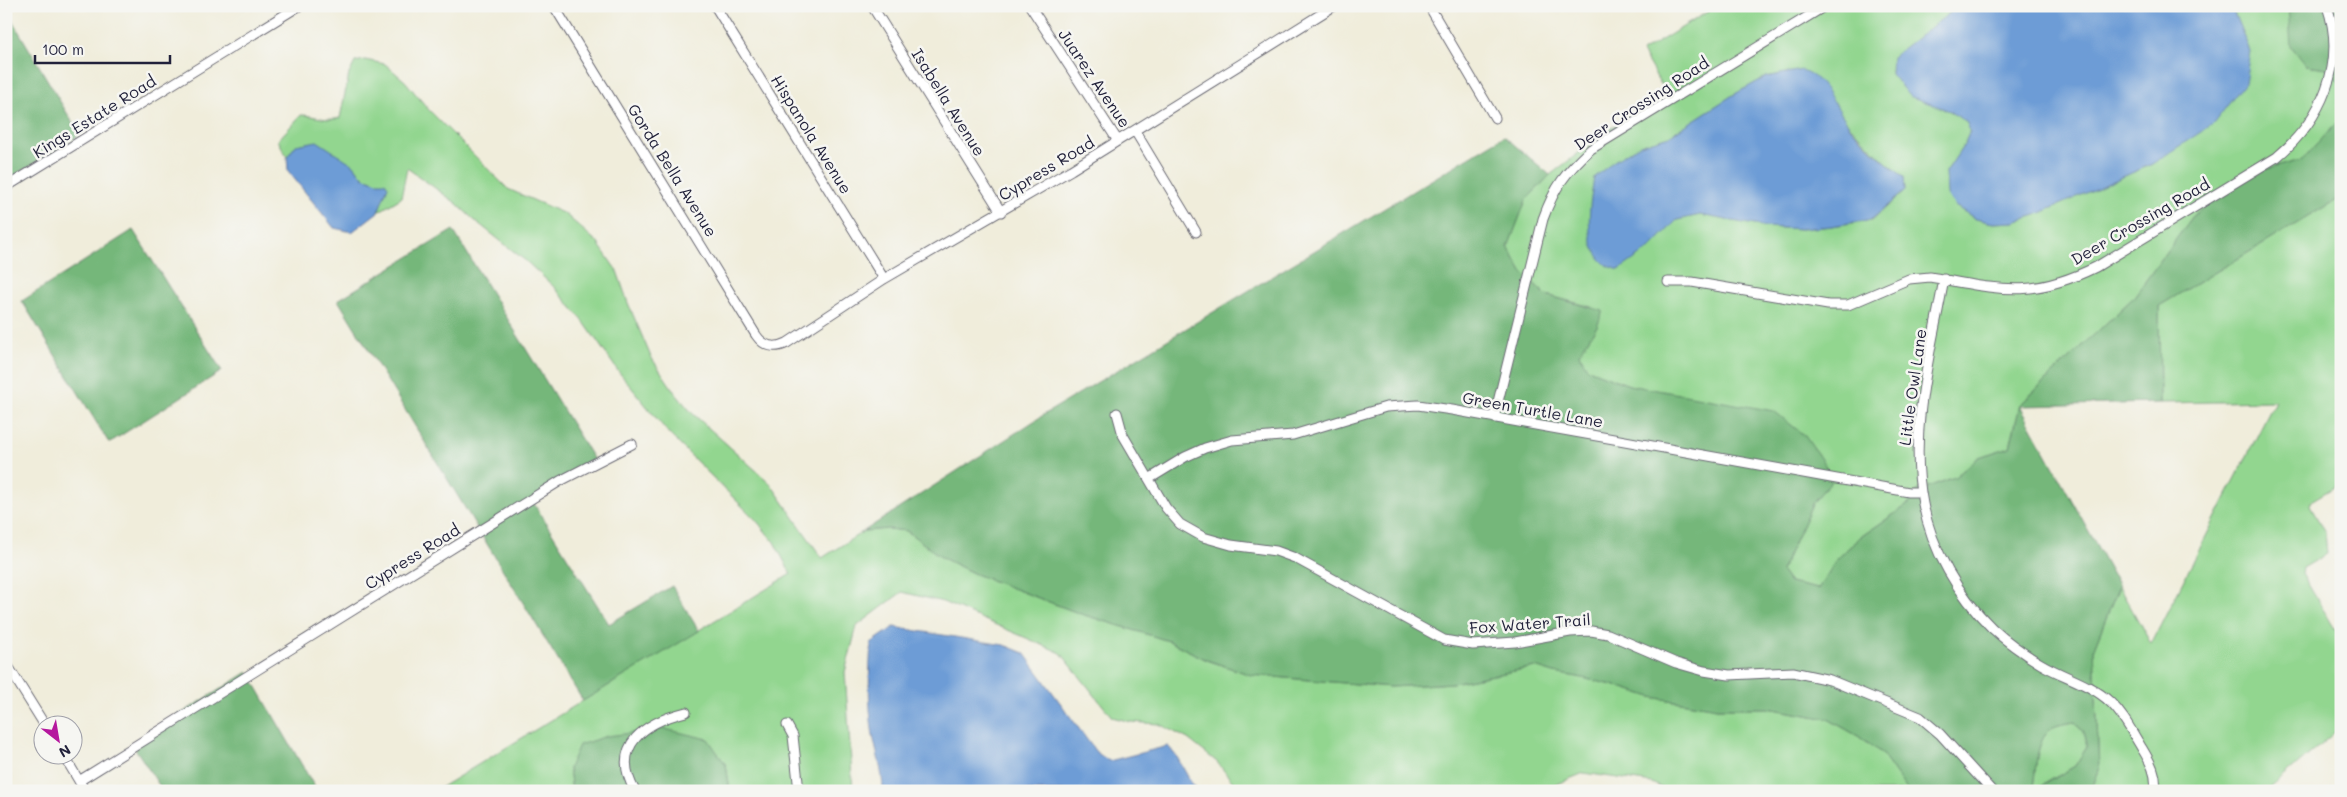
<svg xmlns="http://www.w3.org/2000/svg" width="2347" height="797" viewBox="0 0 2347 797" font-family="Mali,sans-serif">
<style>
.green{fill:#92d68f;stroke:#5a7c65;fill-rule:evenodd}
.forest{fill:#75b77a;stroke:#4c6c5a}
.water{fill:#6d9cd6;stroke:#485f88}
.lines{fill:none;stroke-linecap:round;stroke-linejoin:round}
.minor-casing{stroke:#6a6973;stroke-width:11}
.minor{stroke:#fff;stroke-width:9}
.labels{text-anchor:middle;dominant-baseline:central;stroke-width:5;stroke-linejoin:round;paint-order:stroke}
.street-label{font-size:16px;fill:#22223b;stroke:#f6f6f2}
</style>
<rect width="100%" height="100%" fill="#f6f6f2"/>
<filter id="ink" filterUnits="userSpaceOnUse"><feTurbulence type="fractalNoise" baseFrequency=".02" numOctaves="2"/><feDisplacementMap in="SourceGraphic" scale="10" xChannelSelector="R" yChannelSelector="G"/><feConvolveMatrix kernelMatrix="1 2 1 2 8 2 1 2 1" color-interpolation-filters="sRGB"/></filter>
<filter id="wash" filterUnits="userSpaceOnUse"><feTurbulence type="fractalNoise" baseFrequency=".0096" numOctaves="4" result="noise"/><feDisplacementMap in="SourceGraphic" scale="20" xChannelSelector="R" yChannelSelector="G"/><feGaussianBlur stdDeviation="1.12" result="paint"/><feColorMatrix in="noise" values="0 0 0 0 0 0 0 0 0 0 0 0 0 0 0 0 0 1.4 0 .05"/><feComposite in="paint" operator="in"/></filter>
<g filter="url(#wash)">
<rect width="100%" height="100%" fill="#f0eddb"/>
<!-- green -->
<path class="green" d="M1717 6H1959L1892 57 1891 74 1937 106 1950 111 1967 123 1970 131 1964 145 1946 172 1955 206 1976 219 1993 223 2014 222 2036 215 2152 164 2250 52 2231 6H2288L2306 65 2327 68 2341 84 2340 120 2302 160 2259 171 2193 216 2133 298 2020 405 2010 447 1979 457 1955 477 1917 491 1909 504 1859 538 1838 558 1818 589 1790 583 1781 571 1813 502 1834 478 1629 385 1588 369 1579 354 1597 326 1592 307 1546 295 1522 272 1508 247 1526 200 1550 175 1663 88 1642 52ZM1802 70C1835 107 1864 146 1904 177L1905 191 1872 220 1832 226 1801 229 1766 227 1700 215 1677 220 1619 270 1605 264 1593 247 1640 145 1669 136 1733 95 1766 77Z
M365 60 385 64 405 81 429 110 508 189 565 214 597 242 617 271 628 303 651 357 676 394 692 413 770 483 822 558 864 531 888 529 907 531 941 557 975 574 1081 614 1169 641 1207 660 1251 675 1391 687 1452 683 1535 667 1554 673 1578 677 1617 686 1651 697 1717 708H1768L1828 719 1858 736 1881 753 1908 791H1667L1652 783 1584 773 1539 791H1240L1217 762 1188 739 1159 724 1131 722 1112 717 1061 653 943 602 902 592 857 626 845 672 853 791H730L726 765 569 768 572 791H435L791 574 774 542 756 520 670 435 618 371 581 318 553 286 527 262 473 219 456 203 407 168 401 198 378 212 382 201 377 182 363 177 354 165 296 145 287 157 278 140 301 115C315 115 327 122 340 118L349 74 355 62Z
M2341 197V483L2311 501 2310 506 2325 532 2327 554 2303 568 2302 574 2341 639V727L2267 791H2091L2099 770 2094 648 2119 586 2151 644 2275 401 2160 403 2159 306Z
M2075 722 2083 732 2087 747 2075 766 2032 791C2037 771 2034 741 2052 728 2058 724 2069 723 2075 722Z"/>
<!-- forest -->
<path class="forest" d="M2288 6H2341V84L2327 68 2306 65 2291 46Z
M6 10 80 135 6 181Z
M2341 115V197L2159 306 2160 403 2020 406 2119 586 2094 648 2099 770 2091 791H2034L2075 766 2087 747 2083 732 2075 722C2069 723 2058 724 2052 728 2034 741 2037 771 2032 791H1908L1881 753 1858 736 1828 719 1768 708H1717L1651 697 1617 686 1578 677 1554 673 1535 667 1452 683 1391 687 1251 675 1207 660 1169 641 1081 614 975 574 941 557 907 531 888 529 864 531 1045 414 1504 136 1550 175 1526 200 1508 247 1522 272 1546 295 1603 311 1597 326 1579 354 1588 369 1629 385 1774 411 1805 436 1834 478 1813 502 1781 571 1790 583 1818 589 1838 558 1859 538 1909 504 1917 491 1955 477 1979 457 2010 447 2020 405 2133 298 2193 216 2230 184 2259 171 2302 160 2340 120Z
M133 230 222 371 109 443 22 301Z
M453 230 594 460 531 499 609 624 672 586 699 631 583 701 338 300Z
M248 672 317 791H163L132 744Z
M665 729 708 739 726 765 730 791H572L569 768 579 745 607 736Z"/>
<!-- water -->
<path class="water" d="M1959 6H2231L2250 51 2245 83 2213 124 2152 164 2036 215 2014 222 1993 223 1976 219 1955 206 1947 195 1946 172 1964 145 1970 131 1967 123 1950 111 1909 96 1891 74 1892 57Z
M1802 70C1827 79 1836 111 1853 130 1868 147 1886 163 1904 177L1905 191 1872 219 1832 226 1801 229 1766 227 1700 215 1677 220 1649 249 1619 270C1615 268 1608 267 1605 264 1582 244 1590 204 1594 178L1614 161 1640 145 1669 136 1733 95 1766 77Z
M317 141 354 165 363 177 377 182H385L388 186 378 212 352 232 334 228 288 171 287 157 296 145Z
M894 627 1004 645 1024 653 1096 752 1109 761 1168 746 1177 757 1196 791H883C883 770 875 750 872 729 868 700 869 673 871 643Z"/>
</g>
<g filter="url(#ink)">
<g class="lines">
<defs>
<path id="minor" d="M554 6 756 335C764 347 775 349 787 343L884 279 1071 170 1334 6
M715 6 884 279
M872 6 1001 212
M1030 6 1118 141
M1429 6 1495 118
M1135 131 1196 232
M6 187 299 6
M1944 279C1931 353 1908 429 1923 504 1932 550 1958 595 1992 628 2006 641 2024 654 2041 664 2063 677 2091 684 2110 702 2123 714 2131 730 2140 745 2149 760 2158 773 2155 791
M1668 282H1692L1828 305H1848L1909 279 1930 277C1999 289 2029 300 2096 267L2277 157C2321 120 2347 64 2327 6
M1117 413 1123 435 1166 508 1180 524 1203 537 1231 545 1276 551 1295 558 1444 640 1473 645 1515 642 1570 632 1591 631 1608 634 1676 663 1704 671 1729 675 1793 672 1830 680 1920 717 1940 734 1992 791
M1494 418 1543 219C1555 186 1565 173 1591 149L1825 6
M1149 479 1185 457 1205 448 1232 440 1293 435 1386 407 1418 405 1452 410 1909 492H1921
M6 663 44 724
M787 725 793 736 799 791
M63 754 85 791
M79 781 560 481 632 444
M635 791C609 745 646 722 686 712"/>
</defs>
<!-- minor casing -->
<use href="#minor" class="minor-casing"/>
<!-- minor -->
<use href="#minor" class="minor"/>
</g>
</g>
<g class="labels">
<!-- street labels -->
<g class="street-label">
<text transform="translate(1095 78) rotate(56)">Juarez Avenue</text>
<text transform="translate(949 102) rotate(58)">Isabella Avenue</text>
<text transform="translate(1641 103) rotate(-33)">Deer Crossing Road</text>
<text transform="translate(94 116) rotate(-32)">Kings Estate Road</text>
<text transform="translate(812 134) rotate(58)">Hispanola Avenue</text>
<text transform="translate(1046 168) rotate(-31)">Cypress Road</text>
<text transform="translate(673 170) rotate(58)">Gorda Bella Avenue</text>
<text transform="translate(2140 221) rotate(-30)">Deer Crossing Road</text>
<text transform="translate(1912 387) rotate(-82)">Little Owl Lane</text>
<text transform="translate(1533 409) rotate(10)">Green Turtle Lane</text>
<text transform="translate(412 556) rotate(-32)">Cypress Road</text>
<text transform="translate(1530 623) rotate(-4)">Fox Water Trail</text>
</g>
</g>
<!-- margin -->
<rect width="2347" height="797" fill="none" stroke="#f6f6f2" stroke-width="25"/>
<!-- north arrow -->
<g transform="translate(58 740) rotate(149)"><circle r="24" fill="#f6f6f2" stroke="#a1a1a9"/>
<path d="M0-4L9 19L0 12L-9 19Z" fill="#b5179e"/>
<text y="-8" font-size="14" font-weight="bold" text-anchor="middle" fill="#22223b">N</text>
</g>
<!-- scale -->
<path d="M35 55v8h135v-8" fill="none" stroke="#22223b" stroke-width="2.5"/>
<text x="42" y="55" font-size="15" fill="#22223b" stroke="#f6f6f2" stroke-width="4" paint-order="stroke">100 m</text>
</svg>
